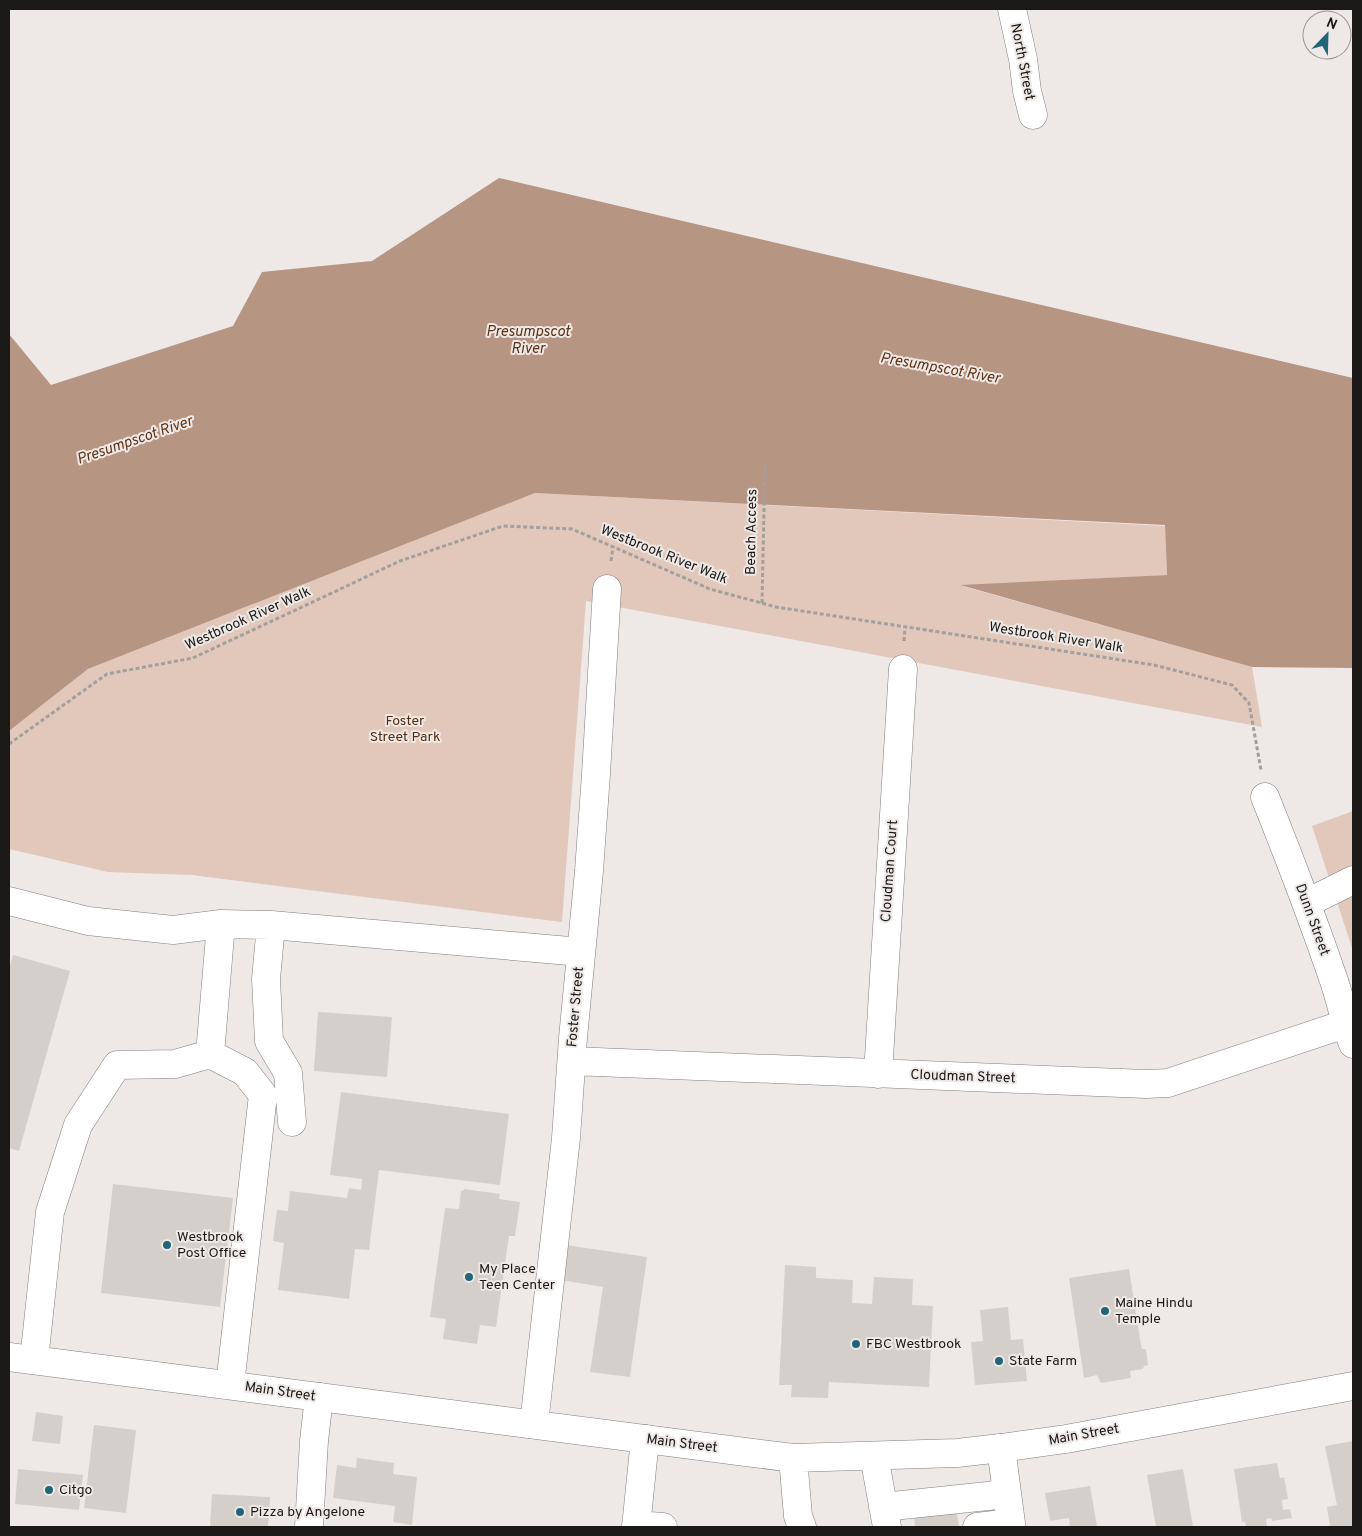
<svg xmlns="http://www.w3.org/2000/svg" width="1362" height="1536" viewBox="0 0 1362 1536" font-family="Overpass,sans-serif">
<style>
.green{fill:#e1c8ba}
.water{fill:#b69582}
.building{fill:#d5cfcc}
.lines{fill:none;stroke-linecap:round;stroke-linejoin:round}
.minor-casing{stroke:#837e7c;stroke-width:29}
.major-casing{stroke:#837e7c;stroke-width:29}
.path{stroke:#a39f9d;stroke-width:3;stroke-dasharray:4 2.5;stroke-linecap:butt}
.minor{stroke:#fff;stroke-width:28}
.major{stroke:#fff;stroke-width:28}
.poi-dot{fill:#236578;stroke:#eee9e6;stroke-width:2}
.labels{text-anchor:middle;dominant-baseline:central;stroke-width:4;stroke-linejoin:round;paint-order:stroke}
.street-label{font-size:14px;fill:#1b1918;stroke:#eee9e6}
.park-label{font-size:14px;fill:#582c0c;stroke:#eee9e6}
.poi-label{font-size:14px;fill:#1b1918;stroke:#eee9e6;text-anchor:start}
.water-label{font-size:15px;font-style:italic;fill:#5f3213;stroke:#eee9e6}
</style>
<rect width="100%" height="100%" fill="#eee9e6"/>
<!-- green -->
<path class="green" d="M535 493 1165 526 1167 575 962 586 1252 667 1262 727 586 601 562 922 192 875 108 872 9 849V731L88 669Z
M1353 811V951L1312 826Z"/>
<!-- water -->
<path class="water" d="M499 178 1353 378V668L1252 667 960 585 1167 575 1165 525 535 493 88 669 9 731V334L51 385 233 326 262 272 372 261Z"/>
<!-- building -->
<path class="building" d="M13 955 70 971 19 1151 9 1148V970Z
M318 1012 392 1017 387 1077 314 1071Z
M341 1092 509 1114 500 1185 379 1170 369 1250 355 1249 349 1299 278 1290 284 1243 273 1241 277 1210 288 1211 290 1191 347 1198 349 1188 361 1190 362 1179 330 1175Z
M113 1184 233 1198 220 1307 101 1293Z
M464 1189 500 1194 499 1199 520 1202 515 1236H509L496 1327 480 1325 477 1344 443 1339 446 1319 430 1317 445 1208 459 1209 461 1191H463Z
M566 1245 647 1257 630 1377 590 1372 603 1287 561 1280Z
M785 1265 816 1267V1278L853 1280 852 1303 872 1304 874 1277 913 1279 912 1305 933 1306 929 1387 829 1382 828 1398 791 1397 792 1385H779Z
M1129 1269 1141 1345 1142 1349H1146L1148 1365 1144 1366 1143 1369 1130 1371 1131 1378 1101 1383 1097 1375 1084 1378 1069 1278Z
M1008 1307 1011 1340 1023 1339 1027 1381 975 1385 971 1342 983 1341 980 1310Z
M36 1412 63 1416 60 1444 32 1441Z
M94 1425 136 1430 126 1513 84 1508Z
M1353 1441V1527H1339L1338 1526 1330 1527 1327 1507 1337 1505 1325 1446Z
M357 1458 394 1463 393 1474 417 1477 412 1525 393 1522 395 1506 333 1498 337 1465 356 1468Z
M1277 1463 1280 1478 1284 1477 1288 1499 1282 1500 1283 1510 1290 1509 1292 1518 1272 1521 1271 1518 1266 1519 1267 1527H1246L1245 1522H1242L1234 1469Z
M18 1469 83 1475 79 1510 15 1504Z
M1183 1469 1193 1527H1156L1147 1475Z
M1090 1486 1097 1527H1070L1069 1518 1050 1521 1045 1493Z
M212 1494 270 1497 268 1527H210Z
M956 1509 959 1527H915L914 1514Z"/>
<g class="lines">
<defs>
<path id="minor" d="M1012 9 1023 59 1027 91 1033 115
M1265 797C1289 857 1312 917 1333 978 1341 1000 1344 1021 1353 1044
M9 901 88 921 173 930 221 924
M1307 903 1353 880
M210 1054 221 924 271 925
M572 1061 1146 1084 1168 1083 1345 1024
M878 1074 903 669
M292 1122 288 1073 269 1041 266 979 271 925 581 952
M34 1360 50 1212 78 1125 117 1065 175 1064 210 1054 245 1072 263 1095 230 1385
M534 1424 566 1138 573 1038 589 871 596 774 607 589
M1001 1448 1011 1523
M874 1456 887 1527
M883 1507 1007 1494
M636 1525 663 1527
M309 1527 314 1441 319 1397
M636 1527 645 1439
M977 1527 1011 1523V1527"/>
<path id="major" d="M9 1357 793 1458 957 1453 1001 1448 1066 1439 1353 1386
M793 1458 798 1516 802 1527"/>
</defs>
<!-- minor casing -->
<use href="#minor" class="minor-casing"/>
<!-- major casing -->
<use href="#major" class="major-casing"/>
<!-- path -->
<path class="path" d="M611 561 613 547
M762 603 765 462
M904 641 905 627
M9 744 107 674 193 658 400 561 503 526 572 529 710 589 776 607 1154 665 1232 685 1249 703 1261 770"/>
<!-- minor -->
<use href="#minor" class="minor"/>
<!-- major -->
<use href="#major" class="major"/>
</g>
<!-- markers -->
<g class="poi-dot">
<circle cx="167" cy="1245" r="5"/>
<circle cx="469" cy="1277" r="5"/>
<circle cx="1105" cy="1311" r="5"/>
<circle cx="856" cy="1344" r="5"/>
<circle cx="999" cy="1361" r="5"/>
<circle cx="49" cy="1490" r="5"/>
<circle cx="240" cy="1512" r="5"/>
</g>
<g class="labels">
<!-- street labels -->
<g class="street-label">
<text transform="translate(1022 62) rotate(79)">North Street</text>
<text transform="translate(752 532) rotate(-89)">Beach Access</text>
<text transform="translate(664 555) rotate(22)">Westbrook River Walk</text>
<text transform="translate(248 619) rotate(-24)">Westbrook River Walk</text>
<text transform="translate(1056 638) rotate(9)">Westbrook River Walk</text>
<text transform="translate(890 871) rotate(-86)">Cloudman Court</text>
<text transform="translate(1312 920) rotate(70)">Dunn Street</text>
<text transform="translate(576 1007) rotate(-85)">Foster Street</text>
<text transform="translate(963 1077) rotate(2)">Cloudman Street</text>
<text transform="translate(280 1392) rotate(8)">Main Street</text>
<text transform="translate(1084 1435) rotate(-10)">Main Street</text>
<text transform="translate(682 1444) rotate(7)">Main Street</text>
</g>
<!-- park labels -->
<g class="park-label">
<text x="405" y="721">Foster<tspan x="405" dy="16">Street Park</tspan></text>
</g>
<!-- poi labels -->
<g class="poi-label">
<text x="177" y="1237">Westbrook<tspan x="177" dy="16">Post Office</tspan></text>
<text x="479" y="1269">My Place<tspan x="479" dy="16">Teen Center</tspan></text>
<text x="1115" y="1303">Maine Hindu<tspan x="1115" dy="16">Temple</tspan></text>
<text x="866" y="1344">FBC Westbrook</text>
<text x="1009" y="1361">State Farm</text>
<text x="59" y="1490">Citgo</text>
<text x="250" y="1512">Pizza by Angelone</text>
</g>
<!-- water labels -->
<g class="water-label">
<text x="528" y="332">Presumpscot<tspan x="528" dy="17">River</tspan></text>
<text transform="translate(940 369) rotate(10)">Presumpscot River</text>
<text transform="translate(135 441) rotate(-19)">Presumpscot River</text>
</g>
</g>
<!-- border -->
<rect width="1362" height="1536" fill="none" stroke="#1b1918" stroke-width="20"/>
<!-- north arrow -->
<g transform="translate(1327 35) rotate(23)"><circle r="24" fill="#eee9e6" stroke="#9a9694"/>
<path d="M0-4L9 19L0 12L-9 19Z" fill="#236578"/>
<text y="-8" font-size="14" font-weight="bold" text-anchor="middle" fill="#1b1918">N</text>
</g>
</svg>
